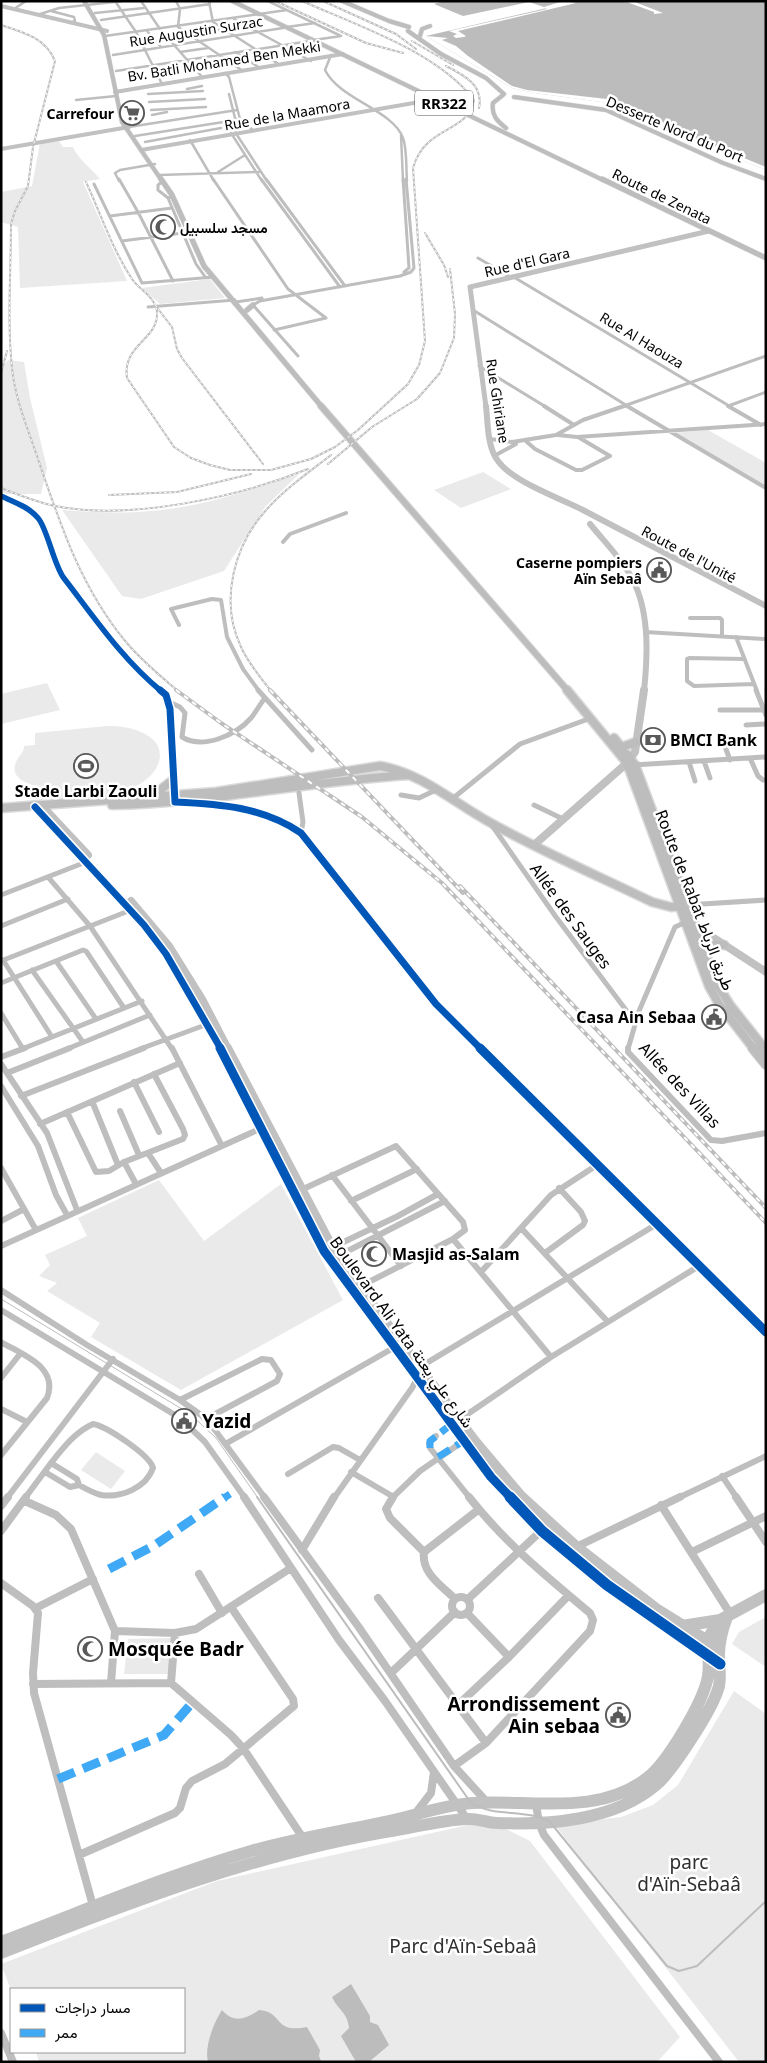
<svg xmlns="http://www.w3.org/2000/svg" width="767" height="2063" viewBox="0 0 767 2063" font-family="'Noto Sans',Vazirmatn,sans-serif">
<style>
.green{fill:#eaeaea}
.water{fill:#bcbcbc}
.pier{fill:#fff}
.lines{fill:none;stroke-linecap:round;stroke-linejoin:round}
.primary-far4-casing{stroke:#dbdbdb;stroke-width:5}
.primary-far3-casing{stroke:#dbdbdb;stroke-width:6}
.primary-far2-casing{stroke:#dbdbdb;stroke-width:8}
.primary-far1-casing{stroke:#dbdbdb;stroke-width:11}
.primary-casing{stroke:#dbdbdb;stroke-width:12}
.street-far5{stroke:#bebebe;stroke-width:2.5}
.street-far4{stroke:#bebebe;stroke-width:3}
.street-far3{stroke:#bebebe;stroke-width:4}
.street-far2{stroke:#bebebe;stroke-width:5}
.street-far1{stroke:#bebebe;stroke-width:6}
.street{stroke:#bebebe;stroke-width:8}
.secondary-far5{stroke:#c1c1c1;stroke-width:4}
.secondary-far4{stroke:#c1c1c1;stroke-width:5}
.secondary-far3{stroke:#c1c1c1;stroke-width:6}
.secondary-far2{stroke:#c1c1c1;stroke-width:8}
.secondary-far1{stroke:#c1c1c1;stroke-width:10}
.secondary{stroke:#c1c1c1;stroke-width:12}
.primary-far4{stroke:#bdbdbd;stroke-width:4}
.primary-far3{stroke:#bdbdbd;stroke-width:5}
.primary-far2{stroke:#bdbdbd;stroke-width:6}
.primary-far1{stroke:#bdbdbd;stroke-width:8}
.primary{stroke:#bdbdbd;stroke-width:10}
.tram-far1{stroke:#bdbdbd;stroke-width:1}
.tram{stroke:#bdbdbd;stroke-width:2}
.rail-far1-casing{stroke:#bdbdbd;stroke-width:2}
.rail-casing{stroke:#bdbdbd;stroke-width:4}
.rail-far1{stroke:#fff;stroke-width:1;stroke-dasharray:2.5;stroke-linecap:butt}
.rail{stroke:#fff;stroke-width:2;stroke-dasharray:5;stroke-linecap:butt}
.quiet-far1{stroke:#3fa9f5;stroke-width:7;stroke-dasharray:14 7;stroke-linecap:butt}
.quiet{stroke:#3fa9f5;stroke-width:9;stroke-dasharray:18 9;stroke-linecap:butt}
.cycleway-far3-casing{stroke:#fff;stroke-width:8}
.cycleway-far2-casing{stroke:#fff;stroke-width:10}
.cycleway-far1-casing{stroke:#fff;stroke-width:12}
.cycleway-casing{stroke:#fff;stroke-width:14}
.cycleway-far3{stroke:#0057b8;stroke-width:5.5}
.cycleway-far2{stroke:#0057b8;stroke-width:7}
.cycleway-far1{stroke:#0057b8;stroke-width:9}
.cycleway{stroke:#0057b8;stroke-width:11}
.labels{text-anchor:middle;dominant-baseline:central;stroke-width:5;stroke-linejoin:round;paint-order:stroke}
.far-street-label{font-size:14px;fill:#000;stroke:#fff}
.far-poi-label{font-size:14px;font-weight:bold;fill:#000;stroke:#fff;text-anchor:end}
.shield{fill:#fff;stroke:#4c4c4c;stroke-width:1}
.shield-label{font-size:15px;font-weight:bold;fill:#000}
.poi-label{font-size:16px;font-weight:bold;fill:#000;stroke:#fff;text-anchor:start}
.street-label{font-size:16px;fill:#000;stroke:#fff}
.near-poi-label{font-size:19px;font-weight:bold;fill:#000;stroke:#fff;text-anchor:start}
.near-park-label{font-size:19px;fill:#2f2f2f;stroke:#fff}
</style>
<rect width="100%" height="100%" fill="#fff"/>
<!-- green -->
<path class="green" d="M59 141 63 147H73C78 159 91 168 100 179L83 182 127 281 20 288 18 227 1 222V192L32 186 40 143Z
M210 279 225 298 160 304 142 288Z
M8 360 24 362 30 398 47 468 41 494H7L1 492V367Z
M708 430 766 463V488L672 433Z
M483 472 511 489 461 508 434 490Z
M299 474 265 507 224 571 141 599 122 596 62 510C91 512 120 514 150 511 198 508 253 489 299 474Z
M47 683 60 710 1 724V694Z
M107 726C119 726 130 727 141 732 172 745 161 774 136 786 109 799 67 798 37 801L38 786C25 784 8 776 17 760 19 755 24 753 24 746L35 745V733Z
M159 1180 204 1241 281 1184 343 1300 181 1390 91 1337 100 1323 47 1291 57 1283 39 1276 50 1265 45 1255 87 1236 78 1218Z
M96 1452 125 1471 111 1489 81 1470Z
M766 1617V1667L732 1644 739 1632Z
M172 1638 170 1674H124L128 1639Z
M734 1691 766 1714V2062H739L555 1825 621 1817 653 1805 678 1785Z
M468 1825 502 1827 530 1841 680 2037 657 2062H39L36 2052H184V1989L11 1990 1 1964 217 1881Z"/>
<!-- water -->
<path class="water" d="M444 1H624L654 12V14L663 13 632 1H766V170L694 141 634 111 616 104 535 93 512 88 426 36 547 8 529 2 463 16 434 4Z
M351 1984 370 2016V2022L378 2025 389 2045 369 2062H356L341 2036 349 2028C348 2013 338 2010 332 1997Z
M222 2010C234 2024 246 2019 259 2010 284 2012 273 2034 307 2027L320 2050 319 2056 321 2061 328 2062H208C204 2047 214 2022 222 2010Z"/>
<!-- pier -->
<path class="pier" d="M563 1 576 3 458 31 466 36 464 37 456 38 453 36 457 34 449 31 547 9 544 7Z
M426 36 448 38 442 40 456 46 468 56 512 86 527 90 607 99 631 106 688 135 766 167V170L694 141 634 111 616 104 535 93 512 88Z"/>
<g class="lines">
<defs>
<path id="primary-far4" d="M84 1 104 35 122 122 162 181
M232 1 605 181
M342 1 389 21 409 27
M408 31 441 54 486 78 504 94
M420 36 422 29 430 26
M503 95 493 103C491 115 497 121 506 128
M514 97 606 110 723 163 766 179
M420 103H439"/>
<path id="primary-far3" d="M161 179 172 195 204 266 322 407
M602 179 766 258
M247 310 253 305"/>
<path id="primary-far2" d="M321 406 568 691"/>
<path id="primary-far1" d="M567 690 627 763 709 986 719 1004 754 1049
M614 738 635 765 717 984 730 1005 765 1049
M622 747 636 742
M151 797 173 780
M112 805C212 803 309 781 409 775
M1 808 216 792 380 766C422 773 454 803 491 823 543 852 598 876 652 902L671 907 684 906
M704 953 713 945H724"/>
<path id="primary" d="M753 1048 766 1064
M764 1048 766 1050"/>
</defs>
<!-- primary-far4 casing -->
<use href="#primary-far4" class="primary-far4-casing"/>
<!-- primary-far3 casing -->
<use href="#primary-far3" class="primary-far3-casing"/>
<!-- primary-far2 casing -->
<use href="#primary-far2" class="primary-far2-casing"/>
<!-- primary-far1 casing -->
<use href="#primary-far1" class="primary-far1-casing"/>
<!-- primary casing -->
<use href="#primary" class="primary-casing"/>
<!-- street-far5 -->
<path class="street-far5" d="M115 1 136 32 162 84
M141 1 160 29 203 78
M176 1 180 9 178 27 243 71
M268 1 341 36
M209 2 213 22 280 65
M14 9 26 1
M51 11 74 17 75 21 70 23
M95 13 144 8
M37 15 59 8 123 1
M234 19 311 61
M101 20 210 4
M287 27 315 23
M147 31 161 47
M189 35 224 29
M105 36 287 10
M314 40 341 36
M180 52 208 48
M235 52 260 68
M113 55 283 28
M331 55 325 70C339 99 393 110 403 138 407 148 406 169 407 181
M116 71 310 41
M225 73 229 77 240 119 254 131
M187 89 202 86
M148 94 203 91
M229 94 235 118 239 122
M76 100 116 96
M149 102 205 99
M151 110 206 107
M152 115 167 112
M129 127 237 110
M235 132 267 181
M231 133 262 181
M401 135 403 181
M135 136 236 120
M190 140 214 181
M145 142 221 128
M218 172 245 155
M159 175 259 172
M119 181 115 173 120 170 155 164"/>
<!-- street-far4 -->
<path class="street-far4" d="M119 179 138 212 173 281
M213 179 288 289 326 318
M261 179 340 287
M266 179 345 286
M403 179 409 268 404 272
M163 181 158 185V190L168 198 171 197
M94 184 142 283 214 277
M168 198 196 264 206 278
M110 216 172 208
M122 241 183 233
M478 258 509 276
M512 276 731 407
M236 302 262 298
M148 307 235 300
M473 310 629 407
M274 330 326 318
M298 356 253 305 260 301 400 276 411 272 414 268 406 179
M479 366 546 407
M731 405 766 392
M621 407 766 356"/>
<!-- street-far3 -->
<path class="street-far3" d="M544 406 574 425
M627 406 766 488
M728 406 761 425
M558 435 577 437 766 424
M490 439 512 442 556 435 583 420 624 406
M527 442 535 449 576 470H582L610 456 578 437
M494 456 516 444
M1 496C14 502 29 507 38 518 47 528 53 562 63 577 94 617 122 659 161 691
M283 542 290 534 346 513
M690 618H720L722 620V636
M179 625 171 609 212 599 221 600 227 637 243 669 259 691
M645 632 766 639
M736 637 757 691
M744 659 689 658 687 659V681L694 686 754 684"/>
<!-- street-far2 -->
<path class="street-far2" d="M160 690 166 695 170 709 174 799
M258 690 312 750
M756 690 766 715
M169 702 180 707 185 713 182 737C203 750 236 735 251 718 256 712 260 704 265 698
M720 710H764
M746 725 766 724
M724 744 730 760
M750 758 758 776 763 780
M704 761 710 778
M689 762 695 781
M633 765 766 757
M299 793 303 822 301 833
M401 795 419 798 436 790
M452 799 520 744 591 718
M190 803C230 805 267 810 301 833L436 1004 481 1049
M534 805 563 819
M491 824 556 917 635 1022
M48 877 90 926 172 1049
M1 895 86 862
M687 905 766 900
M1 926 68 899
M3 960 52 1037
M1 961 131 910
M56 961 96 1019
M32 970 83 1042
M1 983 83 950 86 951 124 1008
M1 1013 23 1049
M22 1049 142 1001
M67 1049 150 1015
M140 1049 208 1024
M628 1049 639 1011 675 927 686 922"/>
<!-- street-far1 -->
<path class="street-far1" d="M172 1048 222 1146
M480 1048 766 1332
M628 1048V1052L711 1140 722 1141 766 1133
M1 1057 25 1048
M1 1064 47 1133 77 1210
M7 1073 70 1048
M134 1082 159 1132
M1 1086 38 1146 56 1195 67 1215
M21 1096 144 1048
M92 1101 118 1165
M120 1111 139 1155
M67 1112 96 1172 109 1171 124 1162 183 1139 185 1135 183 1129 154 1074
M40 1124 180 1063
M148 1153 161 1173
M124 1162 136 1184
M1 1168 36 1230
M332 1175 401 1266
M301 1190 396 1146 463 1222 465 1230 453 1239 359 1287
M351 1201 417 1169
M1 1221 24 1209
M522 1229 608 1322
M453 1239 551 1357
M1 1246 264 1127
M331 1248 398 1216 438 1194
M545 1253 583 1225 585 1221 581 1212 559 1188
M336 1257 445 1201
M481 1272 551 1195 597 1165
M1 1290 87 1345 180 1400 201 1415 212 1426 265 1498
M1 1310 180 1418 205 1442 245 1498
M1 1342C23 1355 59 1367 47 1398L1 1455
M1 1378 20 1354
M180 1400 262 1359 271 1360 280 1374 277 1381 206 1419
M1 1409 27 1422
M459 1420 551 1357 699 1266
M93 1424C106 1426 150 1455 153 1468 146 1488 121 1498 101 1495 93 1493 86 1489 79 1485L77 1479 51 1463C63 1448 75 1432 93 1424Z
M443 1430 453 1423
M436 1436 429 1443 430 1448 470 1498
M227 1443 395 1347
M45 1472 70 1487 79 1485
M351 1472 392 1496
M288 1474 333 1447 339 1448 360 1460
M722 1476 737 1498
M7 1498 113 1359
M25 1498 51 1463
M334 1498 412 1388 425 1364 657 1224
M392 1498 420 1471 465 1440
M678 1498 766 1456"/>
<!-- street -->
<path class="street" d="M244 1497 339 1640 385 1701 467 1819
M264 1497 358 1626 454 1766 485 1800
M393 1497 386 1509 390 1518 424 1552C421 1573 442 1586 455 1599
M736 1497 766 1542
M25 1501 56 1515 71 1529 115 1631 175 1633 196 1629 291 1568
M661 1505 731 1615
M1 1506 8 1497
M1 1531 26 1497
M576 1547 680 1497
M302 1550 334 1497
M424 1552 478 1510
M692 1552 766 1516
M199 1574 222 1613
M1 1583 33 1606 38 1613 33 1673 34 1693 93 1906
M452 1606a9 9 0 1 1 18 0a9 9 0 1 1-18 0Z
M378 1598 486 1743
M468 1599 541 1531
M36 1608 93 1579
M467 1613 509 1657
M391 1673 455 1612
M111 1683 115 1631
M171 1683 175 1633
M33 1684 171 1683 231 1735 243 1748 303 1838
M458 1705 509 1657 568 1596
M454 1766 486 1743 590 1631 593 1620 590 1613C545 1575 506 1544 469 1497
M536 1804 539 1823 544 1835 719 2062
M418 1810 431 1793 434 1772
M79 1855 175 1813 180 1808 186 1788 192 1781 225 1764 294 1706 293 1699 231 1607
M1 2033 13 2062"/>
<!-- secondary-far5 -->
<path class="secondary-far5" d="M1 6 107 31
M115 92 343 54
M1 149 129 127
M141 150 437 99"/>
<!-- secondary-far4 -->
<path class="secondary-far4" d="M470 287 486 407
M470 287 709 231"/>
<!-- secondary-far3 -->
<path class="secondary-far3" d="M486 406C488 423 487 447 498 461 513 482 560 498 583 510 644 542 705 574 766 606
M590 524C603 540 618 555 629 573 650 607 648 653 644 691"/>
<!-- secondary-far2 -->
<path class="secondary-far2" d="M42 806 88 855
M35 807 144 925 166 954 221 1049
M534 845 627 763 635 752 644 690
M131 901 169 946 202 999 228 1049
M691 923 766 972"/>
<!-- secondary-far1 -->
<path class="secondary-far1" d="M220 1048 324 1251 491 1477 511 1498
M227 1048 337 1257 475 1441 523 1498"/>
<!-- secondary -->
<path class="secondary" d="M510 1497 542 1531 607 1585 720 1664
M521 1497 576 1547 656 1609 719 1648
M682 1626 720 1620 766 1595
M1 1942C84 1911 165 1876 251 1851 296 1838 343 1831 389 1821 417 1815 444 1805 472 1803 530 1799 597 1817 647 1778 667 1763 704 1701 708 1676 712 1648 698 1649 720 1620
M1 1953C130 1902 260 1852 397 1830 420 1826 444 1820 467 1819 477 1818 487 1823 497 1823 549 1825 614 1821 656 1785 673 1771 714 1707 719 1686 721 1676 719 1665 719 1655 719 1641 722 1630 727 1617"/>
<!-- primary-far4 -->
<use href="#primary-far4" class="primary-far4"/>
<!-- primary-far3 -->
<use href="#primary-far3" class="primary-far3"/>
<!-- primary-far2 -->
<use href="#primary-far2" class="primary-far2"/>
<!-- primary-far1 -->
<use href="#primary-far1" class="primary-far1"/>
<!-- primary -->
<use href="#primary" class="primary"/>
<!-- tram-far1 -->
<path class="tram-far1" d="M1 1299 190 1414 216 1438 258 1498"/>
<!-- tram -->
<path class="tram" d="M257 1497 471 1803C496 1818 525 1808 550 1822L667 1966 679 1971 697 1966 766 1901"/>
<defs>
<path id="rail-far1" d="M275 1 366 43 403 53
M323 1 396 34 416 49
M1 25C23 32 46 38 55 61L33 147 28 186 15 211 11 224C11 271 7 321 12 368 15 399 28 429 38 459 60 524 81 588 126 642 141 660 160 676 178 691
M412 41 453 65
M446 66C464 75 484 85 479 108
M86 182C101 214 112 249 132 279 139 290 156 297 157 312 159 340 122 344 127 378L174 447 191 458 210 465 230 470H271L311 459 335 447 358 430 408 384 419 365 425 341 413 168C425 125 468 134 474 100 438 52 356 25 302 1
M425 233 444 265 448 277
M155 305 172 327 177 349 182 358 263 464
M1 373 7 351
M328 464 372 427 417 399 440 373 454 338 455 314 450 269
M1 488C19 495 36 502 55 506 130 521 238 497 308 469
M109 495 177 492 251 474
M271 691C260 677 248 663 241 647 219 601 234 545 267 509 286 488 309 472 331 455"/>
<path id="rail" d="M176 690 221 723 362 817 442 883 766 1223
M270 690 463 893
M460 886 766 1208"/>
</defs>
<!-- rail-far1 casing -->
<use href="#rail-far1" class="rail-far1-casing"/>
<!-- rail casing -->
<use href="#rail" class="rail-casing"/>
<!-- rail-far1 -->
<use href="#rail-far1" class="rail-far1"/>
<!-- rail -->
<use href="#rail" class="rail"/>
<!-- quiet-far1 -->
<path class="quiet-far1" d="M430 1448V1441L453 1423
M438 1457 465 1440
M224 1498 230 1494"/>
<!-- quiet -->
<path class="quiet" d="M109 1569 155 1545 225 1497
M58 1779 164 1735 192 1703"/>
<defs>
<path id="cycleway-far3" d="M1 496C14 502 29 507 38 518 47 528 53 562 63 577 94 617 122 659 161 691"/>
<path id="cycleway-far2" d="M160 690 166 695 170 709 175 802C220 804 263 807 301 833L436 1004 481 1049
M35 807 144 925 166 954 221 1049"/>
<path id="cycleway-far1" d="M220 1048 324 1251 491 1477 511 1498
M480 1048 766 1332"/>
<path id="cycleway" d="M510 1497 542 1531 607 1585 720 1664"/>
</defs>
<!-- cycleway-far3 casing -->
<use href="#cycleway-far3" class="cycleway-far3-casing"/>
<!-- cycleway-far2 casing -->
<use href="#cycleway-far2" class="cycleway-far2-casing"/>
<!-- cycleway-far1 casing -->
<use href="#cycleway-far1" class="cycleway-far1-casing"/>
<!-- cycleway casing -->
<use href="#cycleway" class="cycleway-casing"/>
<!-- cycleway-far3 -->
<use href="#cycleway-far3" class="cycleway-far3"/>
<!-- cycleway-far2 -->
<use href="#cycleway-far2" class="cycleway-far2"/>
<!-- cycleway-far1 -->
<use href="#cycleway-far1" class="cycleway-far1"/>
<!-- cycleway -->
<use href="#cycleway" class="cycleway"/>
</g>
<!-- icons -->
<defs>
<symbol id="supermarket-ring" viewBox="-11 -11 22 22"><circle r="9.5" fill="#fff" stroke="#595959" stroke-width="1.5"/><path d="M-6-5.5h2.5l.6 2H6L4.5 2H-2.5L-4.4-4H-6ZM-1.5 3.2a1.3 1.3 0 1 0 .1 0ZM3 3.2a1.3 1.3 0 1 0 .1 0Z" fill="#595959"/></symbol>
<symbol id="mosque-ring" viewBox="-11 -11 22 22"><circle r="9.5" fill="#fff" stroke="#595959" stroke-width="1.5"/><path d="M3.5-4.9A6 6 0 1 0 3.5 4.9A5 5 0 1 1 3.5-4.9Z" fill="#595959"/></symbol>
<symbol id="civic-ring" viewBox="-11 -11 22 22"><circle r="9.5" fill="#fff" stroke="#595959" stroke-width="1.5"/><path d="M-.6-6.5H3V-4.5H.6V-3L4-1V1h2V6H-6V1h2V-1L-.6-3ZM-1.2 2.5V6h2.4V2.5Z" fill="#595959"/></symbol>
<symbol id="bank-ring" viewBox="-11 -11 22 22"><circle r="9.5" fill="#fff" stroke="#595959" stroke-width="1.5"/><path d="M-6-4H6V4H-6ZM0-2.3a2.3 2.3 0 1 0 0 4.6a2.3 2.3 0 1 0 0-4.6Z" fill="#595959"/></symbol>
<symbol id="stadium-ring" viewBox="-11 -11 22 22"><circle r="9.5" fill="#fff" stroke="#595959" stroke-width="1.5"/><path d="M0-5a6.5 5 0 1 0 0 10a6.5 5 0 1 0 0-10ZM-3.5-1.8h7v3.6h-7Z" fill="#595959"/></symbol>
</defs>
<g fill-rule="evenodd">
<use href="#supermarket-ring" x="118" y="99" width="28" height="28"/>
<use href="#mosque-ring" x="149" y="213" width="28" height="28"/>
<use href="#civic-ring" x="645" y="556" width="28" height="28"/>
<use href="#bank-ring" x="639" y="726" width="28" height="28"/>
<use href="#stadium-ring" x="72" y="752" width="28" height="28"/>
<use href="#civic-ring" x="700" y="1003" width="28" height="28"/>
<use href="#mosque-ring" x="360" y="1240" width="28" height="28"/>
<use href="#civic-ring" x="170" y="1407" width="28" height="28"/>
<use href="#mosque-ring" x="76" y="1635" width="28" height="28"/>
<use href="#civic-ring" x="604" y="1701" width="28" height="28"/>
</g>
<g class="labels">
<!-- far-street labels -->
<g class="far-street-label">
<text transform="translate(196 31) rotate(-9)">Rue Augustin Surzac</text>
<text transform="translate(224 61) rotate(-9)">Bv. Batli Mohamed Ben Mekki</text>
<text transform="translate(287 114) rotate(-10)">Rue de la Maamora</text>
<text transform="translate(675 129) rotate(23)">Desserte Nord du Port</text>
<text transform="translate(662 196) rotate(26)">Route de Zenata</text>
<text transform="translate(527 262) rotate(-13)">Rue d'El Gara</text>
<text transform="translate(642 340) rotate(31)">Rue Al Haouza</text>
<text transform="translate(498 401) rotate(81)">Rue Ghiriane</text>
<text transform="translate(689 554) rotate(28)">Route de l'Unité</text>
</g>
<!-- far-poi labels -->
<g class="far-poi-label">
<text x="114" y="113">Carrefour</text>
<text x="180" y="227" text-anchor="start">مسجد سلسبيل</text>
<text x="642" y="562">Caserne pompiers<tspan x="642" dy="16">Aïn Sebaâ</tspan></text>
</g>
<!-- shield labels -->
<rect class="shield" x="415" y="90.5" width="58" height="25" rx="4"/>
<g class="shield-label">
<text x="444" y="103">RR322</text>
</g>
<!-- poi labels -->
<g class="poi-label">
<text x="670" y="740">BMCI Bank</text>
<text x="86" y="791" text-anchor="middle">Stade Larbi Zaouli</text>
<text x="696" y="1017" text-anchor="end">Casa Ain Sebaa</text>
<text x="392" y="1254">Masjid as-Salam</text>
</g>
<!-- street labels -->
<g class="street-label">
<text transform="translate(695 900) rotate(69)">Route de Rabat طريق الرباط</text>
<text transform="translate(571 916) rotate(54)">Allée des Sauges</text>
<text transform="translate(680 1085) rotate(47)">Allée des Villas</text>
<text transform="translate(402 1332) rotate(54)">Boulevard Ali Yata شارع علي يعتة</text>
</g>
<!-- near-poi labels -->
<g class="near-poi-label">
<text x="202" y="1421">Yazid</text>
<text x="108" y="1649">Mosquée Badr</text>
<text x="600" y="1704" text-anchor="end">Arrondissement<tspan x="600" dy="22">Ain sebaa</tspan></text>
</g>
<!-- near-park labels -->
<g class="near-park-label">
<text x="689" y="1862">parc<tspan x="689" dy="22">d'Aïn-Sebaâ</tspan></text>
<text x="463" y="1946">Parc d'Aïn-Sebaâ</text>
</g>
</g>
<!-- border -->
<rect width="767" height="2063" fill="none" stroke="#000000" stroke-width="5"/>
<!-- legend -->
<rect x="10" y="1988" width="175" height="65" fill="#ffffff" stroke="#999999"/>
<rect x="20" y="2004" width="25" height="8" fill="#0057b8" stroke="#999999"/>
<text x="55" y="2013" font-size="15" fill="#000000">مسار دراجات</text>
<rect x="20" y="2029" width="25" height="8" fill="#3fa9f5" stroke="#999999"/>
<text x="55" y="2038" font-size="15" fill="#000000">ممر</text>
</svg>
